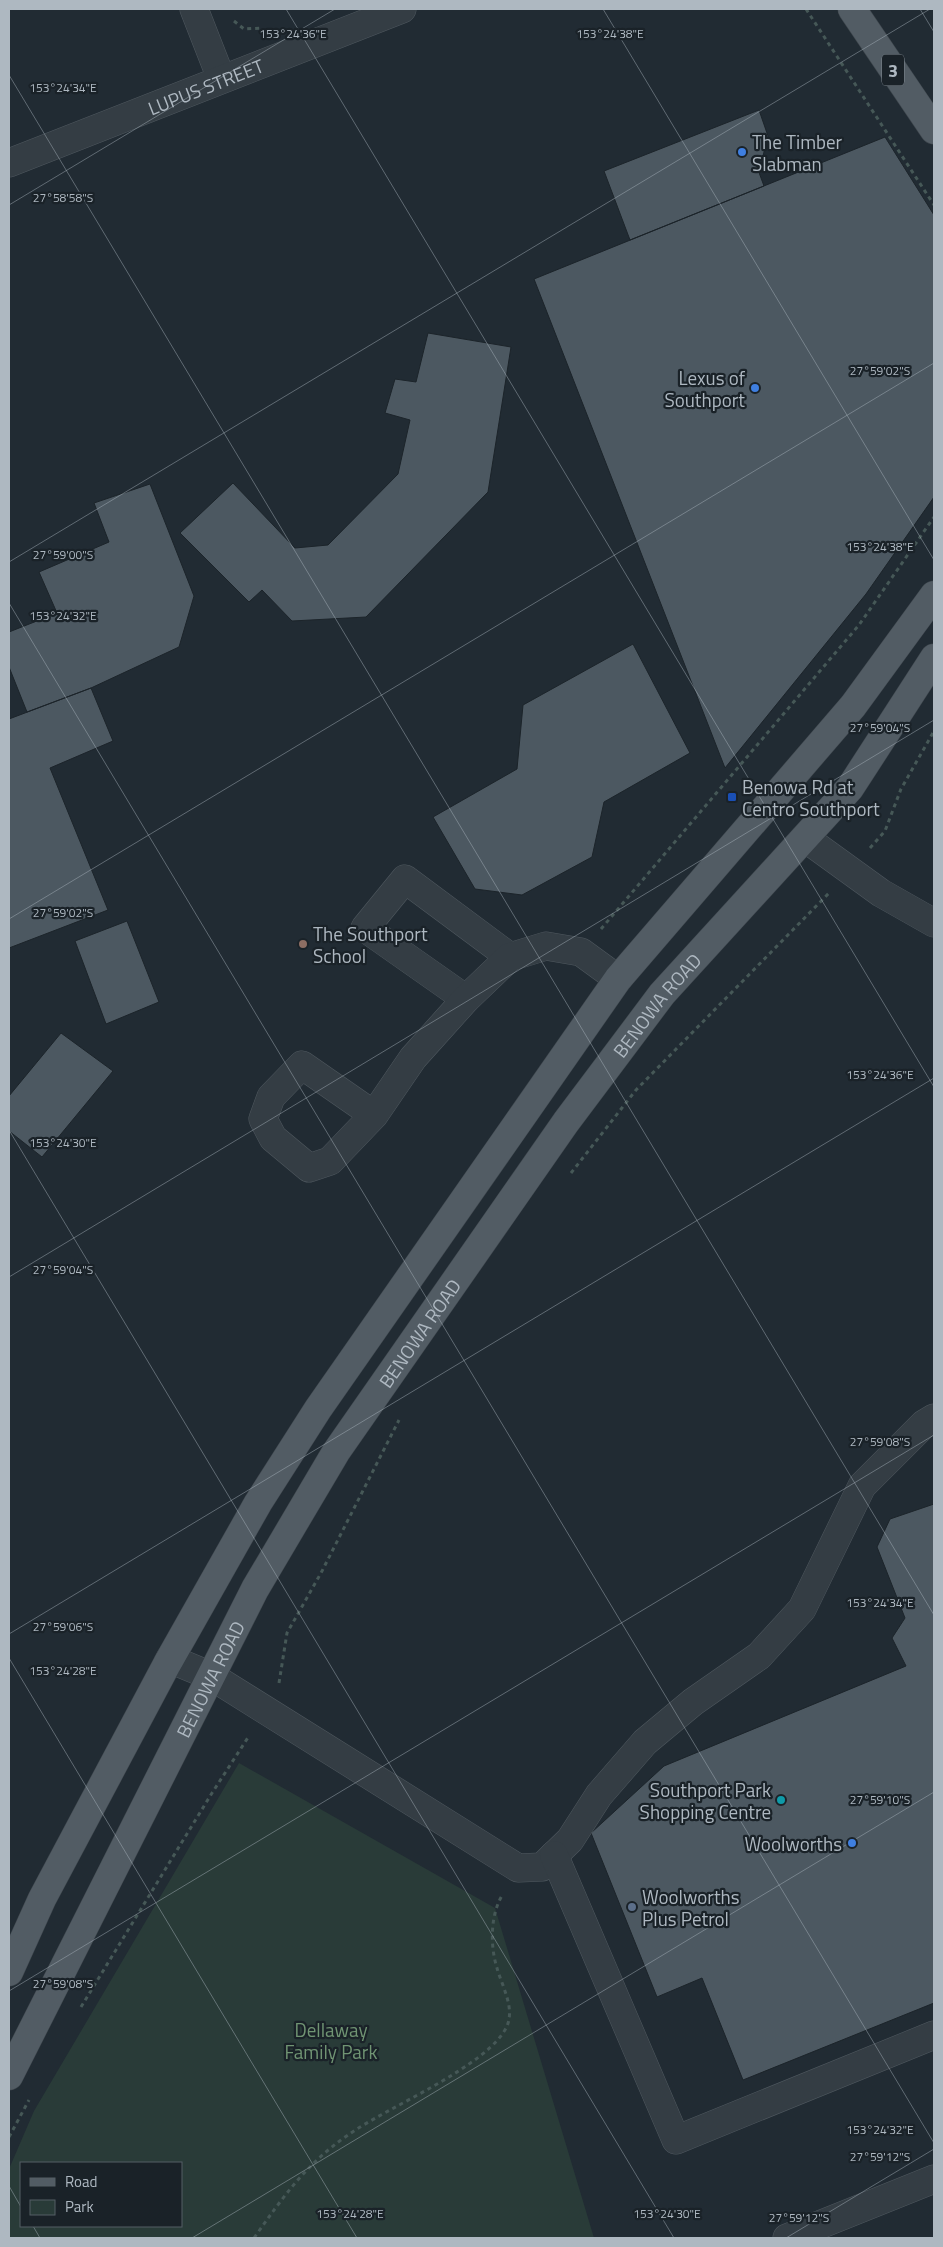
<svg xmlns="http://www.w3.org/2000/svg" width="943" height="2247" viewBox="0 0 943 2247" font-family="'Titillium Web',sans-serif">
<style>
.green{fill:#293b38;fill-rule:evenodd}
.building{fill:#4c5861;stroke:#1c242a}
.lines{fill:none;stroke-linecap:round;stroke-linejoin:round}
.minor-casing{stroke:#4f585f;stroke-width:29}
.major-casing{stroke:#3e464d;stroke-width:29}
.path{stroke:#465857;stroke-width:3;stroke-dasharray:4 4;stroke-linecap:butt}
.minor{stroke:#343d44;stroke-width:28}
.major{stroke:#525c64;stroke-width:28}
.ticks{fill:none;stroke:#aeb8c1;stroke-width:1;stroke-opacity:0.45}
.shop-dot{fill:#3f7fe0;stroke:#1a2228;stroke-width:2}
.transit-dot{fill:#1a4fb4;stroke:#1a2228;stroke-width:2}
.education-dot{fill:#8d6e63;stroke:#1a2228;stroke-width:2}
.culture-dot{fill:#0f9aa8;stroke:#1a2228;stroke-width:2}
.service-dot{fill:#5c6f8a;stroke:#1a2228;stroke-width:2}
.labels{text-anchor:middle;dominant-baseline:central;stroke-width:4.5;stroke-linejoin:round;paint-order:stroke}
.shield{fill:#1a2228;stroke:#828b93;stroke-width:1}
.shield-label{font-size:18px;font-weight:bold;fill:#aeb8c1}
.street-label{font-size:19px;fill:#aeb8c1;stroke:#1a2228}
.poi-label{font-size:19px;fill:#aeb8c1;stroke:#1a2228;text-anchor:start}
.park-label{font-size:19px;fill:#709473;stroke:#1a2228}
.ticks-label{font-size:12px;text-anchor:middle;fill:#aeb8c1;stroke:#1a2228;stroke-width:4.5;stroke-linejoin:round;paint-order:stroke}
</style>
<rect width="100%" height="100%" fill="#212b33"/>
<!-- green -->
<path class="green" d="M239 1763 495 1908 594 2238H9V2169L34 2111ZM21 2163H181V2226H21Z"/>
<!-- building -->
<path class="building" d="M759 110 768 136 763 156 754 159 764 186 630 240 604 171Z
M885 137 934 215V497L866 594 725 768 534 279Z
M428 333 511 347 488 492 366 617 292 621 262 590 249 602 180 533 233 483 295 548 328 545 398 474 410 420 385 413 395 379 416 382Z
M150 484 194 596 179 647 91 688 27 712 9 667V632L57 613 39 572 109 542 94 503Z
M633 644 690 753 604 802 592 857 522 895 475 889 433 817 517 769 523 705Z
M91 688 113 741 50 768 108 910 9 948V719Z
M127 921 159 1002 106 1024 75 941Z
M61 1033 113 1071 42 1157 9 1131V1096Z
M934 1504V2003L743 2080 702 1978 657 1997 591 1833 664 1766 906 1666 892 1638 905 1618 877 1547 890 1519Z"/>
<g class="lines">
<defs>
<g id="minor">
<path d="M194 9 221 78"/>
<path id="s1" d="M9 163 402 9"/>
<path d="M805 838 881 893 934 923"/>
<path d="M466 999 365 928 405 879 510 957"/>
<path d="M374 1115 302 1065 271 1097 263 1119 273 1138 309 1168 330 1161 374 1115 413 1058 466 999 510 957 546 946 581 952 618 979"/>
<path d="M170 1659 211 1676 518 1868 542 1867 570 1840 599 1795 645 1742 693 1702 759 1656 802 1609 862 1486 924 1424 934 1418"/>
<path d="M554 1855 676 2140 934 2035"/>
<path d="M787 2238 934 2179"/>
</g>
<g id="major">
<path d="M852 9 934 130"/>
<path d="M9 1972 42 1899 167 1664 258 1503 318 1409 618 979 853 706 934 595"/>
<path id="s2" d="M9 2076 255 1589 336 1452 566 1122 662 994 850 788 934 658"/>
</g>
</defs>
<!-- minor casing -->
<use href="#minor" class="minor-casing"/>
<!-- major casing -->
<use href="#major" class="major-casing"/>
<!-- path -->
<path class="path" d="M806 9 934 205
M234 21 244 29 262 28
M870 848 885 831 901 789 934 731
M601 929 859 625 934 517
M571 1173 636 1090 829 893
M279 1683 287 1633 321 1573 399 1420
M81 2007 212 1793 249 1736
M9 2137 29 2100
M254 2238C283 2197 306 2164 348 2135 387 2107 489 2066 507 2026 515 2008 502 1986 497 1968 490 1946 490 1914 503 1894"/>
<!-- minor -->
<use href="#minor" class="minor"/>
<!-- major -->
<use href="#major" class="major"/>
</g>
<!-- ticks -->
<path class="ticks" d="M286 9 934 1087M603 9 934 560M920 9 934 32M9 75 934 1615M9 205 335 9M9 562 930 9M9 603 934 2143M9 919 934 363M9 1130 674 2238M9 1277 934 720M9 1634 934 1078M9 1658 357 2238M9 1991 934 1435M9 2186 21 2207M33 2226 40 2238M192 2238 934 1792M786 2238 934 2149"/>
<!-- markers -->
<g class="shop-dot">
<circle cx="742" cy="152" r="5"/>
<circle cx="755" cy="388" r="5"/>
<circle cx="852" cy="1843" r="5"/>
</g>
<rect class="transit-dot" x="727" y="792" width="10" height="10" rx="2.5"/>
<circle class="education-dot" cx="303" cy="944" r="5"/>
<circle class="culture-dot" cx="781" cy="1800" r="5"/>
<circle class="service-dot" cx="632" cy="1907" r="5"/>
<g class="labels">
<!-- shield labels -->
<rect class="shield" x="882" y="54.5" width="22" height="31" rx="4"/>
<g class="shield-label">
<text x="893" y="70">3</text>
</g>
<!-- street labels -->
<g class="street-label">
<text stroke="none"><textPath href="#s1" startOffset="211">LUPUS STREET</textPath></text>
<text stroke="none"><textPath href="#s2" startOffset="1255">BENOWA ROAD</textPath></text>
<text stroke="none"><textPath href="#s2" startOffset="850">BENOWA ROAD</textPath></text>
<text stroke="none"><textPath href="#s2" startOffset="445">BENOWA ROAD</textPath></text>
</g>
<!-- poi labels -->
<g class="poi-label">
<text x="752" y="141">The Timber<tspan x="752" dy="22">Slabman</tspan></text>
<text x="745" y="377" text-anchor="end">Lexus of<tspan x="745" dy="22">Southport</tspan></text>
<text x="742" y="786">Benowa Rd at<tspan x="742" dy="22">Centro Southport</tspan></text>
<text x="313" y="933">The Southport<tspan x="313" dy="22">School</tspan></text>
<text x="771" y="1789" text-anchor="end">Southport Park<tspan x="771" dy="22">Shopping Centre</tspan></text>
<text x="842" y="1843" text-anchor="end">Woolworths</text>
<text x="642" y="1896">Woolworths<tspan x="642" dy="22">Plus Petrol</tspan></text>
</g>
<!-- park labels -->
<g class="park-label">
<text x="331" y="2029">Dellaway<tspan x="331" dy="22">Family Park</tspan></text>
</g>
</g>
<g class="ticks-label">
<text x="293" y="38">153°24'36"E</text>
<text x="610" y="38">153°24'38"E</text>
<text x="63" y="92">153°24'34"E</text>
<text x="63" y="202">27°58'58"S</text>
<text x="880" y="375">27°59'02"S</text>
<text x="880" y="551">153°24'38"E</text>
<text x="63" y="559">27°59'00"S</text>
<text x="63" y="620">153°24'32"E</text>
<text x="880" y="732">27°59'04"S</text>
<text x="63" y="917">27°59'02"S</text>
<text x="880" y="1079">153°24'36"E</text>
<text x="63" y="1147">153°24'30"E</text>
<text x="63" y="1274">27°59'04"S</text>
<text x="880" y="1446">27°59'08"S</text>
<text x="880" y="1607">153°24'34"E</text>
<text x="63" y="1631">27°59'06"S</text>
<text x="63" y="1675">153°24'28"E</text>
<text x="880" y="1804">27°59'10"S</text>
<text x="63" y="1988">27°59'08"S</text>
<text x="880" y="2134">153°24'32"E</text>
<text x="880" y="2161">27°59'12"S</text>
<text x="350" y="2218">153°24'28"E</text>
<text x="667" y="2218">153°24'30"E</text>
<text x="799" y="2222">27°59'12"S</text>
</g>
<!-- border -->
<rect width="943" height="2247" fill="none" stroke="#aeb8c1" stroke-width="20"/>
<!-- legend -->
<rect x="20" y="2162" width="162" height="65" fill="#1a2228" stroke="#555e65"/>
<rect x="30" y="2178" width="25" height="8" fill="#525c64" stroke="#555e65"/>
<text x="65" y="2187" font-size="15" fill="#aeb8c1">Road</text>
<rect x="30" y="2200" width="25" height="15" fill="#293b38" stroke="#555e65"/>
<text x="65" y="2212" font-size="15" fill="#aeb8c1">Park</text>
</svg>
